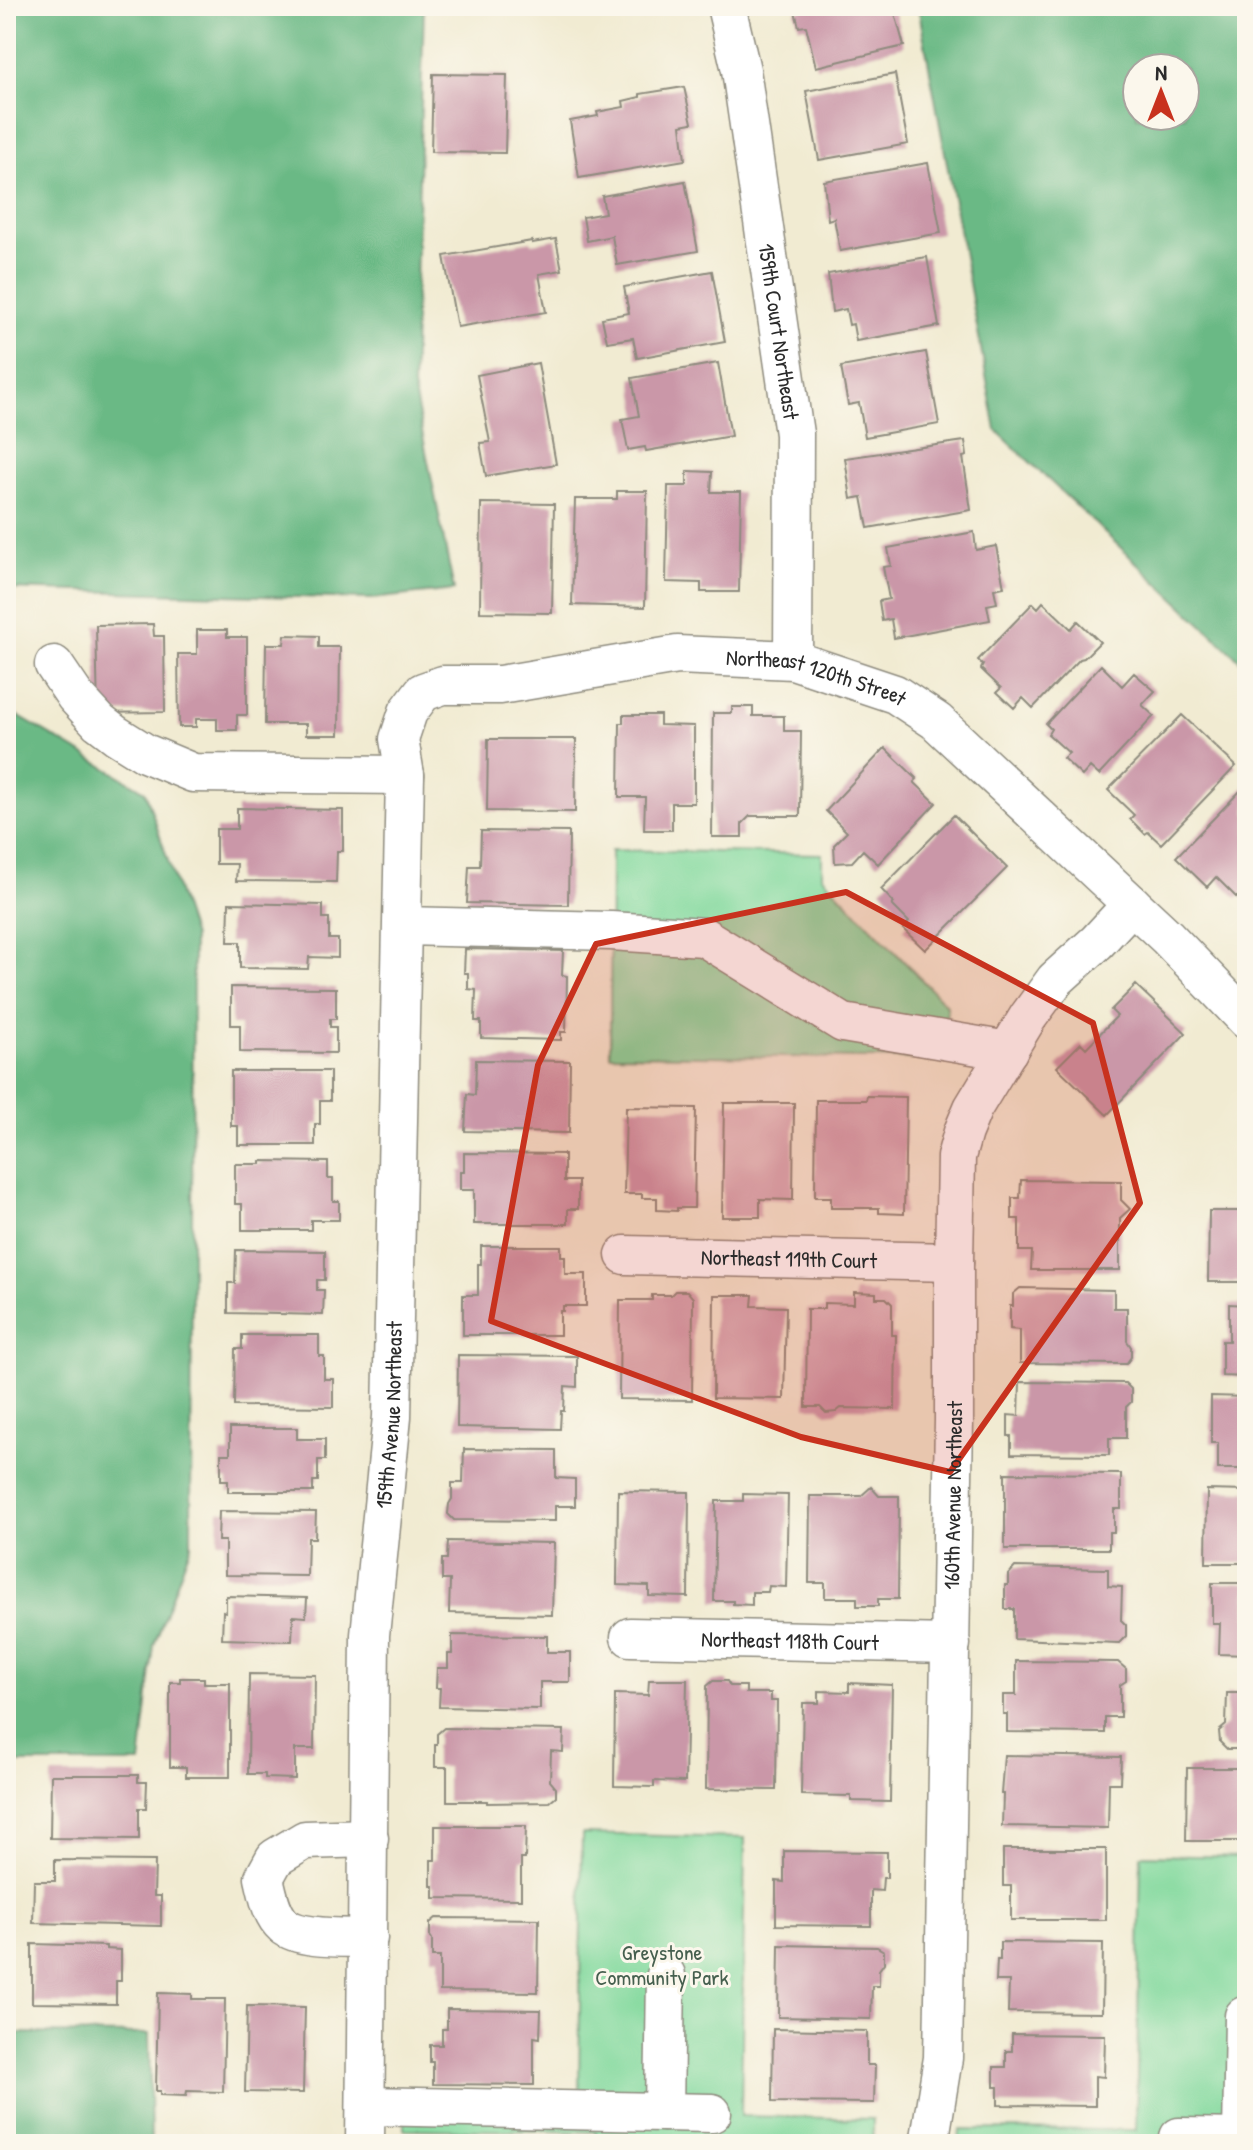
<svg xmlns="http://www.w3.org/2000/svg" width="1253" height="2150" viewBox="0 0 1253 2150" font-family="'Patrick Hand',sans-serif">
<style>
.green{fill:#83d99e;stroke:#578264;stroke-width:2}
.forest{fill:#6ab985;stroke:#4a7258;stroke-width:2;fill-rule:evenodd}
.building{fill:#ca97a8}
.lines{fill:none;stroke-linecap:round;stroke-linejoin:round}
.minor-casing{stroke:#8e8b7e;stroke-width:41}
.minor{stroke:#fff;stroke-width:38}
.marked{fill:#c8321e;fill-opacity:0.2;stroke:#c8321e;stroke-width:6;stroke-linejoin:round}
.labels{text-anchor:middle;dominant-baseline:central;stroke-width:6;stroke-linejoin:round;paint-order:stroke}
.street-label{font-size:22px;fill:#2b2b2b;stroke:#fbf7ec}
.park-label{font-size:22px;fill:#455f4e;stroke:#fbf7ec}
</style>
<rect width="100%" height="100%" fill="#fbf7ec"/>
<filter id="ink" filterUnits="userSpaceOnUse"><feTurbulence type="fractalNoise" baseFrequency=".0125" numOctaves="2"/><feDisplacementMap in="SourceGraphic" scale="16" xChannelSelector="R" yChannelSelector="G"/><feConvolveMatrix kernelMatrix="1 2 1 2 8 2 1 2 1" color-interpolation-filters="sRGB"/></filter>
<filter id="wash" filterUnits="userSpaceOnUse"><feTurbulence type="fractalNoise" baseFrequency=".006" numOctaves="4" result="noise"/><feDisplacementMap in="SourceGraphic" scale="32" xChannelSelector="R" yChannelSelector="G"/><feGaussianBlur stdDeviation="1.8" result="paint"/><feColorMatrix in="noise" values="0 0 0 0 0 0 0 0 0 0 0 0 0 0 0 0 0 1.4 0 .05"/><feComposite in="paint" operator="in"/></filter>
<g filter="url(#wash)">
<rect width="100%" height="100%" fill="#f1ebd2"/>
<!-- green -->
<path class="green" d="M611 850 822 854V876L947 1006 943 1059 610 1055Z
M582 1834 745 1838 741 2116 873 2119V2144H596V2132L405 2129V2092L579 2094Z
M1141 1855 1247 1857V2144H959L960 2129 1136 2130Z"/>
<!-- forest -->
<path class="forest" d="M6 6H424L413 387 454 590 371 599 6 589Z
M918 6H1247V667L996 430ZM1137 68H1185V116H1137Z
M6 709 145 791 193 937 191 1545 154 1645 140 1763H6Z
M6 2033 149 2034 151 2144H6Z"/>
<g id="blocks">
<!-- building -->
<path class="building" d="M802 6H893L904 46 816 67 806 26 799 27 795 11 803 9Z
M433 74 507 75 505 153 431 152Z
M895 74 908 144 819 160 806 91Z
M684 87 692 123 681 125 685 160 579 178 570 121 598 116 597 112 624 107 623 101 640 97V94Z
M928 163 941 233 840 251 834 218 828 220 824 181Z
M685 181 698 251 617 265 612 236 587 241 583 217 605 213 602 196Z
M556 239 562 270 539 274 546 312 457 327 444 256 532 241V243Z
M927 257 939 326 856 341 853 324 849 325 846 309 832 312 828 274Z
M712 271 725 342 637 358 633 338 607 342 602 318 629 313 624 287Z
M926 352 939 424 865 437 859 403 848 405 841 367Z
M538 363 556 464 486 476 480 443 490 442 477 375Z
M718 363 731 436 646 451 645 447 628 450 622 419 639 416 632 378Z
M965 441 967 456 963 457 971 510 868 528 862 497 851 499 845 458Z
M687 471 712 472 711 492H741L739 592H701V583L666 582 668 486H687Z
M617 491H647L645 607 572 605 575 499H617Z
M481 503 554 504 552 613 480 612Z
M974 532 976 550 996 546 1004 587 994 589 997 603 987 605 990 620 894 638 891 619 882 621 879 601 889 599 883 567 891 566 888 548Z
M1043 602 1071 629 1078 621 1100 642 1084 658 1080 659 1033 708 1023 698 1014 708 997 692 1001 688 981 669 983 665 978 660 1033 603 1038 608Z
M153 624 154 636H164L165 712 98 713 96 625Z
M197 630H227V637H247V715H237V730H217V719H196V727H179L178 654H197Z
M285 635 319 636V647H340L339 735H306V724H265L266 644H284Z
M1101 665 1122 686 1134 673 1155 691 1142 705 1154 716 1099 775 1090 767 1082 776 1063 758 1069 753 1048 734 1051 729 1046 724Z
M732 707H753V716H784V731H801L800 816H750L742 824V837H712L713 713H732Z
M623 715H660V725L694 726V803H672V830H644L645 797H619L620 723H623Z
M1182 715 1236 766 1161 844 1148 832 1145 834 1130 819 1134 815 1108 790Z
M488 739H576L575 812 487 811Z
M885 748 917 779 914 782 936 803 878 864 863 850 852 862 835 863 834 845 847 832 826 811Z
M1247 784V892L1245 890 1237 898 1216 877 1207 887 1176 857Z
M237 808 343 810V851H337L336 882 236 881 237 864H216V829H237Z
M954 815 1007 868 925 950 903 929 909 922 892 905 894 903 881 889Z
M481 831 569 832 568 905 467 903 469 866H480Z
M229 903 323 905V918H329V939H338V958L309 957 308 969 240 968V942H228Z
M465 949 563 951 562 975 567 976 566 1032H561V1040L481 1038V1021H475L476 990 468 989V973H464Z
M1136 985 1186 1033 1107 1115 1057 1067 1081 1043 1086 1048 1117 1016 1111 1010Z
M231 987 336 988V1019H330V1027H336V1053L240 1052V1025H231Z
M476 1060 570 1061 569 1133 465 1131 467 1094 475 1095Z
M231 1071H330V1101H320V1124H315V1145H238V1126H231Z
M867 1096 906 1097 904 1214 879 1213V1208H831V1197H815L816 1100H866Z
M724 1103H794L793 1200 760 1199V1217H722Z
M626 1107 696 1108 694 1208H677V1211L657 1210V1198H642V1194H624Z
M464 1153 564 1154V1181H578V1209H568V1224H474V1190H460V1171H464Z
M261 1161 328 1162V1179H333V1201H339V1220H311V1230H242V1204H235V1164H261Z
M1021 1180 1121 1181V1200L1130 1209 1120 1218V1270H1031L1032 1251H1019V1219H1012V1198H1020Z
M1209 1211H1247V1282H1208Z
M481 1246H561V1256H565V1274H586V1306H563V1311H560V1335H463V1295H478V1264H481Z
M236 1250 325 1251V1280H317V1290H324L323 1315 228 1313V1283H235Z
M1020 1288 1114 1290V1308H1127V1341L1131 1347V1357L1126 1364 1020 1363V1330L1010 1329V1306H1013V1294Z
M675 1291H687L693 1298 692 1400 619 1399 620 1300H652V1295H671Z
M854 1292 876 1293V1298H886L892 1304V1335H896L895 1409 841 1408 836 1412 826 1413 820 1407H806L807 1309H824V1303L854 1304Z
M714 1295H753L752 1306 786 1307 784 1399 713 1398Z
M1229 1304 1247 1305V1377L1222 1376V1341H1229Z
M242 1335H319V1356H324V1379H333V1407L234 1406 235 1349H242Z
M458 1355 577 1356V1387L565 1386 564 1411H561L560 1429 457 1427Z
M1020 1382 1125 1383 1131 1389V1402L1126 1407V1438H1109V1455L1011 1454V1436H1008V1415L1019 1416Z
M1211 1396 1247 1397V1469H1218V1443H1211Z
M230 1428H297V1439H325V1460H318V1481H313V1492H228V1480H221V1454H230Z
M464 1449 556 1450V1478L575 1479V1506H555V1521L454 1520 448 1514 449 1504 452 1499V1483H463Z
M1005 1473 1121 1474V1509H1114V1532H1109V1549H1005Z
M871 1487 879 1496H899L898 1599H878V1606H857V1598H825V1583H809L810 1496H861Z
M1207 1490 1247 1491V1563H1206Z
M618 1491 689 1492 688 1597 649 1596V1586L617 1585Z
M743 1494 788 1495 786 1587 769 1586 768 1592H752V1605L733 1604V1601H714L716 1501H743Z
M219 1511 316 1512 315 1538H308L307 1576 225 1575V1541H218Z
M448 1541 554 1543 552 1615 449 1613 450 1580H442V1559H447Z
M1015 1567 1108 1569V1586L1122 1587 1121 1620 1126 1625V1636L1119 1643 1014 1639V1609H1005V1585H1008V1575Z
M1212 1583H1247V1655L1219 1654 1220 1623H1212Z
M226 1596 307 1598 306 1617 293 1616 292 1641 222 1639 223 1611 226 1612Z
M452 1635 547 1636V1652H570V1682H540V1709L439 1707 440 1688H436L437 1668H448V1654H452Z
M1016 1661 1118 1662 1126 1669V1681L1120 1685V1717H1105V1733L1007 1732V1714H1003V1695H1016Z
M249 1674 315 1675 314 1749H295V1779L265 1778V1774H248Z
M1240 1676H1247V1749H1227L1220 1742 1219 1731 1226 1725 1227 1693H1240Z
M180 1678H204V1683H230V1777H186V1767H170V1682H180Z
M649 1680H687L685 1782 654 1781V1787L614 1786 615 1694 648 1695Z
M713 1681H727L730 1686H746V1693H771V1701H777L776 1790 706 1789 707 1686Z
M849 1683 892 1685 890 1802 851 1801V1796L801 1795 803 1703H819V1691L849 1692Z
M444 1728 564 1730 563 1752 551 1751 550 1781 556 1788V1796L549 1802 487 1803V1801H447V1767H435V1745H437V1734Z
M1004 1755 1121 1757 1120 1783H1109L1108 1828 1002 1826 1003 1794H1001Z
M1187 1768H1247V1841H1186Z
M51 1775H138V1782H147L146 1808H139V1839L50 1838Z
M435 1826H526L525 1859H521V1899L434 1898V1886H431V1860H435Z
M1003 1849H1106V1920H1011V1886H1003Z
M784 1851 887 1852V1878H883L882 1891 871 1890V1926L776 1925V1881L784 1882Z
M55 1860 155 1861 154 1896H161V1926L33 1923 34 1881H55Z
M436 1918 539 1919 538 1992 440 1991V1957H432V1939L430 1936V1923Z
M1000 1942 1103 1943 1102 2013 1008 2012 1009 1981H996L997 1960H1000Z
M32 1944 106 1946V1949L121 1950V1981H116V2004L32 2003Z
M779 1945 877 1947 884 1951V1963L879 1970V1986H872L871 2019 778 2017Z
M158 1993 192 1994V1999H225L223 2092 187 2091 186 2096 160 2095V2091H156Z
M247 2006 305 2007 303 2093 245 2092Z
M447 2009 541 2010 540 2038 534 2037V2085L433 2084V2062H430V2045H442V2029H447Z
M773 2029 867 2031V2065H875L874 2103 772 2102Z
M1012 2034 1105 2035 1104 2077 1095 2076V2106L998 2105V2087H994V2067H1006V2051H1012Z"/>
</g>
</g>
<g filter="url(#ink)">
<use href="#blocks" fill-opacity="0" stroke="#8e8b7e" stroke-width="2"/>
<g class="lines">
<defs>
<g id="minor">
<path id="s1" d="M726 6 741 70 794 434 793 660"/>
<path d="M54 665 75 696 99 722 116 735 145 753 193 773 405 775"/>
<path d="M403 926 611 931 704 937 843 1023 1008 1051"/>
<path id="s2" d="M625 1255 954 1262"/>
<path id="s3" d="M630 1637 951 1644"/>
<path d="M368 1938C345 1937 301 1940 284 1926 271 1915 268 1894 264 1878L275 1858 305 1840 369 1838"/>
<path d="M366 2106 712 2113"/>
<path d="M664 2112 666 1975"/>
<path d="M1179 2137 1247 2138"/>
<path d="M1242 2138 1244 2016"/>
<path id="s4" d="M365 2144 370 1635 392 1417 405 775 399 739 408 712 423 692 443 685H500L677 655 793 660 895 694 936 721 1167 937 1247 1020"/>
<path id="s5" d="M929 2144 943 2058 954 1420V1262L956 1157 963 1132 973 1108 1028 1017 1055 980 1097 942 1132 904"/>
</g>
</defs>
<!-- minor casing -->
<use href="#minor" class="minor-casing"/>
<!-- minor -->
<use href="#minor" class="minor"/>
</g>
</g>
<!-- marked area -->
<path class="marked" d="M846 892 1093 1023 1140 1203 950 1472 801 1437 491 1321 538 1065 596 944Z"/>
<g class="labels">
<!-- street labels -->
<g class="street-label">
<text stroke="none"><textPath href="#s1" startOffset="330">159th Court Northeast</textPath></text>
<text stroke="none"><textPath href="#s4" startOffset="1860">Northeast 120th Street</textPath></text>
<text stroke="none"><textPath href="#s2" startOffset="164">Northeast 119th Court</textPath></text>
<text stroke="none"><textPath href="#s4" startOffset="730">159th Avenue Northeast</textPath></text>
<text stroke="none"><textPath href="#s5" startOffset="650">160th Avenue Northeast</textPath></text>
<text stroke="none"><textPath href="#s3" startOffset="160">Northeast 118th Court</textPath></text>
</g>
<!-- park labels -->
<g class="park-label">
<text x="662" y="1952">Greystone<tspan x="662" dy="25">Community Park</tspan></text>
</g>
</g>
<!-- margin -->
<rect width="1253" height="2150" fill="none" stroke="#fbf7ec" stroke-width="32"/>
<!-- north arrow -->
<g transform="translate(1161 92)"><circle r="38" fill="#fbf7ec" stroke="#a8a59f" stroke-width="2"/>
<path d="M0-6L14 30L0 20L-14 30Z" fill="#c8321e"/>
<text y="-12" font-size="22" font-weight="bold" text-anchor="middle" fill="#2b2b2b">N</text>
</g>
</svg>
